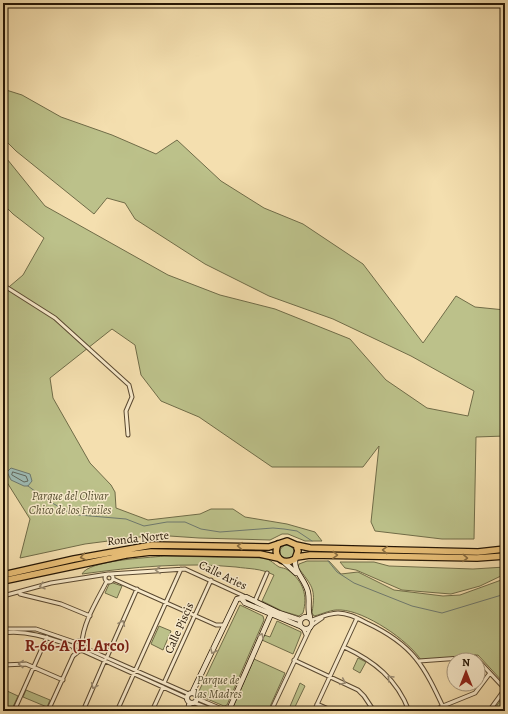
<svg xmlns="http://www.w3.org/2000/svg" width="508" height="714" viewBox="0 0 508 714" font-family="Alegreya,serif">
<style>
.green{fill:#bcc18a;stroke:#706c48}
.water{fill:#9ebbb4;stroke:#6e796e}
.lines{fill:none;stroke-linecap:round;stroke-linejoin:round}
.shore{stroke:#62685c;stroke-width:1}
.stream{stroke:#6e796e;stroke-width:1}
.pedestrian-casing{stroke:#594830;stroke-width:4.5}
.minor-casing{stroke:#594830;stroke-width:5}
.secondary-casing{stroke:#251605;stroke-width:6}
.trunk-casing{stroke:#251605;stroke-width:8}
.pedestrian{stroke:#f8eacb;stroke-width:2.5}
.minor{stroke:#f8eacb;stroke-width:3}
.secondary{stroke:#f8eacb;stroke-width:4.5}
.trunk{stroke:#eac078;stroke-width:5.5}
.oneway{stroke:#886b3e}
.oneway2{stroke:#998b72}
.labels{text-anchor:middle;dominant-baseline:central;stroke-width:3;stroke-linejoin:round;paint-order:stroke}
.park-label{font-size:12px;font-style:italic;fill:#5a5234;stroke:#f8eacb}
.street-label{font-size:12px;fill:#251605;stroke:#f8eacb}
.district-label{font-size:16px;font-weight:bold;fill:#7a1f14;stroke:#f8eacb}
</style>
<rect width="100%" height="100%" fill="#f4dfaf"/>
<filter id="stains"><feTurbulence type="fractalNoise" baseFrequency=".005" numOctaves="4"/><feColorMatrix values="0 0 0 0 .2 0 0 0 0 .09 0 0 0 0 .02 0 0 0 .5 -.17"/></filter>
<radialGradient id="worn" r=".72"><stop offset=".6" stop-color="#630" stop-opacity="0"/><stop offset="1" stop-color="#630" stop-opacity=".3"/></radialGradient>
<!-- green -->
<path class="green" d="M3 89 22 95 61 117 112 135 156 154 177 140 221 181 264 208 303 224 363 264 423 343 456 296 475 307 505 310V436L476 437 474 539H442L375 531 371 522 379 446 363 467H272L199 417 161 401 141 375 135 345 112 329 50 378 53 398 90 463 111 485 115 492 116 508 148 520 200 514 211 509H233L245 517 287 524 315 532 322 541H305L288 534H282L270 540 199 538 155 535 85 544 20 558 30 519 3 476V292L23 275 44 238 13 214 3 204V154L45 206 168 275 220 295 275 309 350 339 386 380 427 408 468 416 474 391 411 356 333 319 269 296 205 264 135 219 125 203 107 198 94 214 16 151 3 138Z
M280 552a7 7 0 1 1 14 0a7 7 0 1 1-14 0Z
M164 556 265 558C271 560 274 564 279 567 282 568 285 568 288 570 303 581 308 595 303 613L299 616 282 611 262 601 274 575C260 568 249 569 236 567 185 562 133 567 82 574 89 560 147 558 164 556Z
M307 561H329L341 574 358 572 394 590 443 596 460 595 504 579 505 584V683L503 682 478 655 421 660C408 640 365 611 341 610 331 609 323 614 314 616L312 613C316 587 312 587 298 567L299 564Z
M340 562H374L389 566 473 569 505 567V581L503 575 480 586 451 594 402 590 356 570 345 568Z
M110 582 122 586 117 598 105 593Z
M240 605 263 616 264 620 227 705 224 706 200 696 199 691Z
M277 621 301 632V634L293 654 262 640 264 635 270 637Z
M159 626 171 631 163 650 151 644Z
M358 658 366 662 360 673 353 669Z
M254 659 285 673 268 711H234L233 707Z
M300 683 305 686 293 711H288Z
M5 690 18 696 11 711H3V695Z
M26 690 50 700 47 707 23 697Z
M505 694V711H493Z"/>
<!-- water -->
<path class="water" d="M11 468 30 474 32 481 28 486H24L11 480 7 472Z"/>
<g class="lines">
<!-- shore -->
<path class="shore" d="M13 472 26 476 28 481 24 482 12 475Z"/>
<!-- stream -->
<path class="stream" d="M3 468 7 470
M28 486 47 500 68 512 79 515 126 519 144 526 167 522H185L201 529 220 532 273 528 284 529 297 531 312 541
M328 561 337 572 354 583 412 606 442 613 505 594"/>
<defs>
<path id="pedestrian" d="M431 711 443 706"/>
<path id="minor" d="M3 285 55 318 129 385 132 397 126 411 128 435
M110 574 185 569 246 597
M105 578a4 4 0 1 1 8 0a4 4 0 1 1-8 0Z
M113 579 216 625H225
M20 594 61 604 90 616
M3 596 51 583 108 574
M255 601 267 573
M3 620 5 629
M312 620C320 617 330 613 338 613 348 613 357 618 367 623 414 645 424 666 445 711
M312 625 322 618
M303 628 306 635
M3 629H36L74 642 79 641 87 649 189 694
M3 633C28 630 49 638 72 646
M82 643C83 622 98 599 107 581
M72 646 76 651H80
M344 647C374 661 397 679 409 711
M81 650 187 698
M107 657 137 589
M294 660 358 690 364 696 374 711
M419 661 475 657 505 689
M3 665 26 664 63 680
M164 683 211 580
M198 699 224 710
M195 703 215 711
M317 704 333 711
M443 706 475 693 490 673
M14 711 47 637
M48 711 73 656 79 651
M83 711 105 660
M117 711 181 569
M152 711 163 687
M271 711 310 628
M314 711 357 618
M489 711 505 689"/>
<path id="secondary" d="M295 559C294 573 305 579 308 592 310 601 307 609 310 617
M284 562 296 573
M241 598 245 603 300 626
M300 623a6 6 0 1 1 12 0a6 6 0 1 1-12 0Z
M187 698a5 5 0 1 1 10 0a5 5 0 1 1-10 0Z
M192 693 237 599 246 597 279 613 300 620
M229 710 271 614
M187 711 190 703"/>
<path id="trunk" d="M296 545 310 548 478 552 505 549
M297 557 310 555 477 558 505 556
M3 575 74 559 152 545 269 547 287 541 296 545 298 551 295 559C283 566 272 557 278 544
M3 581 126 555 151 552 260 554 278 558"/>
</defs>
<!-- pedestrian casing -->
<use href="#pedestrian" class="pedestrian-casing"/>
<!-- minor casing -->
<use href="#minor" class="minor-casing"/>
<!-- secondary casing -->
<use href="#secondary" class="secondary-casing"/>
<!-- trunk casing -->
<use href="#trunk" class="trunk-casing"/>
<!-- pedestrian -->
<use href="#pedestrian" class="pedestrian"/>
<!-- minor -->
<use href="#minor" class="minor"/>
<!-- secondary -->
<use href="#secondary" class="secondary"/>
<!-- trunk -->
<use href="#trunk" class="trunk"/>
</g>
<!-- one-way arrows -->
<defs><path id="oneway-chevron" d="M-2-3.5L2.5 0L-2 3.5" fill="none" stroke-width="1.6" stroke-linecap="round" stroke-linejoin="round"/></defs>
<g class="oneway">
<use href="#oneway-chevron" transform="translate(240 546) rotate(-179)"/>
<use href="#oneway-chevron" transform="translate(385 550) rotate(-178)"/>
<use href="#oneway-chevron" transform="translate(335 555) rotate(2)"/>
<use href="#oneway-chevron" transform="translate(83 557) rotate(169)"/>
<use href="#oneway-chevron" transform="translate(465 558) rotate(1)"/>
</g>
<g class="oneway2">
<use href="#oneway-chevron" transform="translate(158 570) rotate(178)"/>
<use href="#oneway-chevron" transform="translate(42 586) rotate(163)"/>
<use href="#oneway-chevron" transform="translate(122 623) rotate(-66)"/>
<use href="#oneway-chevron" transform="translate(261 636) rotate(-65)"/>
<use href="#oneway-chevron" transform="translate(213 651) rotate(115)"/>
<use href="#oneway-chevron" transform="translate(21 664) rotate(-178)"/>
<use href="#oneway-chevron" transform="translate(390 678) rotate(-134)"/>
<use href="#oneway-chevron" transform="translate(343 682) rotate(25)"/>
<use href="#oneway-chevron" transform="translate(94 686) rotate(114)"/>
</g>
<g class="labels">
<!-- park labels -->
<g class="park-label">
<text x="70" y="496">Parque del Olivar<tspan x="70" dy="14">Chico de los Frailes</tspan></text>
<text x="218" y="680">Parque de<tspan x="218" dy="14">las Madres</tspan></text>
</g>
<!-- street labels -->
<g class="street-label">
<text transform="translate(138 538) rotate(-6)">Ronda Norte</text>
<text transform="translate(223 575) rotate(26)">Calle Aries</text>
<text transform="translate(179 628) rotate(-66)">Calle Piscis</text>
</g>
<!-- district labels -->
<g class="district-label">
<text x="77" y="646">R-66-A (El Arco)</text>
</g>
</g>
<!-- margin -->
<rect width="508" height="714" fill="none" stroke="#f4dfaf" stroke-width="16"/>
<rect x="4" y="4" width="500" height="706" fill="none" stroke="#251605" stroke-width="2"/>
<rect x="8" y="8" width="492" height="698" fill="none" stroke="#251605"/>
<!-- north arrow -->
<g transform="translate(466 672)"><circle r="19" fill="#f8eacb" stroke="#a4957c"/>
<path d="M0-3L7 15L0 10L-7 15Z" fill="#8f2418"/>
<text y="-6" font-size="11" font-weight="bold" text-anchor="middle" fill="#251605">N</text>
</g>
<rect width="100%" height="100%" filter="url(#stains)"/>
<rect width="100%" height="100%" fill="url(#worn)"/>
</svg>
